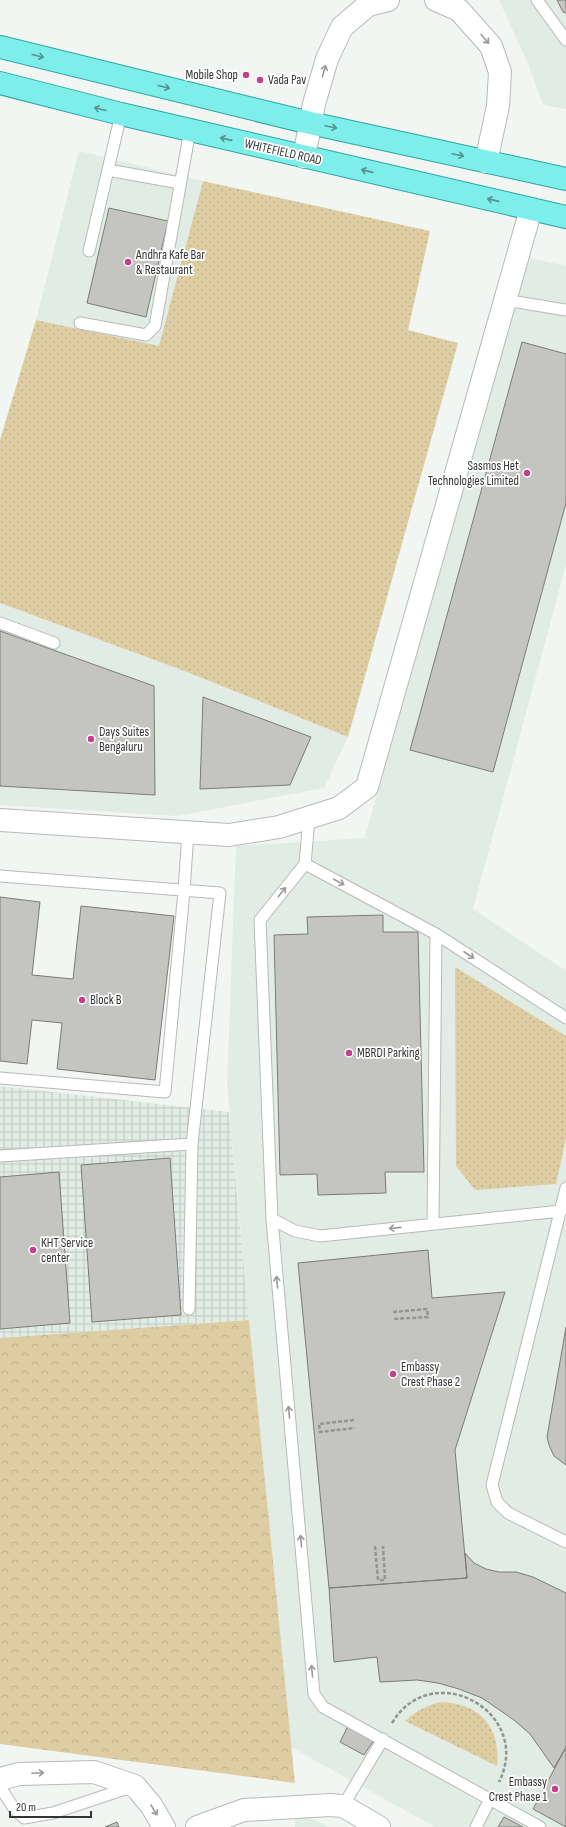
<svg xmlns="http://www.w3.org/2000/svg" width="566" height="1827" viewBox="0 0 566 1827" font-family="'Sofia Sans Condensed',sans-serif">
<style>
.built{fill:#e1ece5}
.industrial{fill:url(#industrial-grid)}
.grass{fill:url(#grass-dots)}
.forest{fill:url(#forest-crowns)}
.building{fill:#c4c5c1;stroke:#7b7c78}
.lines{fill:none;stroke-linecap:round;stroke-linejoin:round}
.lane-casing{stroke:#b7bab8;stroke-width:13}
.street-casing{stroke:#b7bab8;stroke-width:24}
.primary-casing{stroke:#2ca5a2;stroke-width:24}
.path{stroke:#939593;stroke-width:2.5;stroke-dasharray:4 2;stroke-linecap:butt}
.lane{stroke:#fff;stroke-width:11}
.street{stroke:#fff;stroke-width:22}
.primary{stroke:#7eeeeb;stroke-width:22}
.oneway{stroke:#999a99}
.oneway2{stroke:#58918f}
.poi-dot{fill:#c1418b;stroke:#fff;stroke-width:1.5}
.labels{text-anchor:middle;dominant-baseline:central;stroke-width:3.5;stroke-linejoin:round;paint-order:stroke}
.poi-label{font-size:13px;fill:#333433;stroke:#fff;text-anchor:start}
.street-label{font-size:13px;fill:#333433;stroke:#fff}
</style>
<defs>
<pattern id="industrial-grid" width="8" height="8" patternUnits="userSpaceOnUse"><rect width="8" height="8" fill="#e1ece5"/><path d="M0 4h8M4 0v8" fill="none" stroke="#c2cbc5"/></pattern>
<pattern id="grass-dots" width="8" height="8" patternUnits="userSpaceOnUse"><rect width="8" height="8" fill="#decda2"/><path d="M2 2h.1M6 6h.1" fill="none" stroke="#bfb18c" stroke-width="1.8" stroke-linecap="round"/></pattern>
<pattern id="forest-crowns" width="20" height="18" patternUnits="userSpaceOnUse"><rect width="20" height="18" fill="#decda2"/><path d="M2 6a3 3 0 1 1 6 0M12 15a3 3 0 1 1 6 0" fill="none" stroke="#bfb18c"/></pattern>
</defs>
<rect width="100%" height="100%" fill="#f2f6f3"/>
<!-- built -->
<path class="built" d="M499 0H566V109L543 105 529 66Z
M79 151 203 181 159 347 36 320Z
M526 257 566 266V565L473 909 566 971V1827H435L291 1747 249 1320 227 1084 236 846 365 838Z
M0 603 187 672 348 737 324 788 177 816 0 805Z
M295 1813 321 1823 329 1827H295Z"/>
<!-- industrial -->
<path class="industrial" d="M0 1086 229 1112 249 1320 0 1338Z"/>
<!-- grass -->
<path class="grass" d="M203 181 430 231 408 330 458 343 348 737 187 672 0 603V440L36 320 159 346Z
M455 967 566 1036V1138L556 1184 475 1190 456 1166Z
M440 1702C480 1703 501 1727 497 1766L405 1721C416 1711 426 1706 440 1702Z"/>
<!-- forest -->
<path class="forest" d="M249 1320 295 1783 0 1744V1338Z"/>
<!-- building -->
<path class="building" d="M557 0H566V13L563 12Z
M109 208 168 221 146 317 87 303Z
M522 342 566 354V503L493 772 410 750Z
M0 631 154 686 155 795 0 786Z
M203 697 311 737 290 785 200 789Z
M0 897 40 902 32 975 73 979 81 906 174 916 155 1080 57 1069 62 1023 32 1020 27 1064 0 1061Z
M383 915V932H418L424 1172H385L386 1193 318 1195 317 1174 280 1175 274 935 308 934 307 917Z
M170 1158 181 1315 92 1322 81 1165Z
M59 1172 70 1323 0 1329V1177Z
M428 1250 432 1298 505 1292 455 1450 467 1578 329 1588 298 1263Z
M566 1327V1465L554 1456 549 1445 547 1437Z
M465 1553 474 1563 486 1569 499 1572H516L533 1577 566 1593V1747L554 1768 530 1734 514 1720 482 1698 459 1689 438 1683 417 1680 380 1682 377 1657 334 1662 329 1588 467 1578Z
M348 1726 374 1740 364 1755 340 1742Z
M566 1747V1827L533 1809Z
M504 1817 523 1827H498Z
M117 1822 119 1827H105Z"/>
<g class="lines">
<defs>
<path id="lane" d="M537 0 566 40
M108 170 180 183
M89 251 121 114
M505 300 566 310
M80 323 146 335 155 326 190 130
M0 623 54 643
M309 819 305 864 260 920 272 1219 314 1694 323 1707 540 1827
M305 864 436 934 566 1018
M0 876 220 893 192 1144 0 1156
M0 1078 165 1092 184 891 188 832
M566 1188 492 1485 497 1502 508 1513 566 1542
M272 1219 295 1231 320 1236 561 1211
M433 1224 436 934
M189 1309 192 1144
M0 1787 15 1810 24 1818 53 1813 131 1787
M343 1806 383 1739
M476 1827 490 1799"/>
<path id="street" d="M436 0 459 10 491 46 500 72 498 106 486 162
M304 157 314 104 327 59 342 27 368 5 388 0
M0 820 229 835 279 827 339 808 367 787 531 209
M0 1779 19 1774 94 1772 135 1786 151 1805 164 1827
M197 1827 244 1810 330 1805 343 1806 379 1827"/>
<path id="primary" d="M0 47 310 123 566 179
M0 83 121 114 566 217"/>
</defs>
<!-- lane casing -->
<use href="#lane" class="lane-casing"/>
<!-- street casing -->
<use href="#street" class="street-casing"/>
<!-- primary casing -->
<use href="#primary" class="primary-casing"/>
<!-- path -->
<path class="path" d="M393 1312 427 1309 428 1317 393 1319
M354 1420 319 1424 320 1432 355 1428
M375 1546 378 1580H385L383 1546
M392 1723C432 1656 534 1712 499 1782"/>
<!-- lane -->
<use href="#lane" class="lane"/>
<!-- street -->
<use href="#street" class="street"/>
<!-- primary -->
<use href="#primary" class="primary"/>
</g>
<!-- one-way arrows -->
<defs><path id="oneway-shaft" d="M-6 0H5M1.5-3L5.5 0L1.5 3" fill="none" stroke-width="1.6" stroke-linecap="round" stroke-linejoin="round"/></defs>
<g class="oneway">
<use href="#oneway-shaft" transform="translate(485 39) rotate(49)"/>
<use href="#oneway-shaft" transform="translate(324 71) rotate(-74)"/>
<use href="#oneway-shaft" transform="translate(339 882) rotate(28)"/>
<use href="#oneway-shaft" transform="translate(282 892) rotate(-52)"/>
<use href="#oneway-shaft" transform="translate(469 955) rotate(33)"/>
<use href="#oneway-shaft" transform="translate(395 1228) rotate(174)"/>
<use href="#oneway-shaft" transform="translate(277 1282) rotate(-95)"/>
<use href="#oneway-shaft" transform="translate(289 1412) rotate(-95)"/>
<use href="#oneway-shaft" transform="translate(301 1541) rotate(-95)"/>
<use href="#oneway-shaft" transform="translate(312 1671) rotate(-95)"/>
<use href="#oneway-shaft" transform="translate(38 1773) rotate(-3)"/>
<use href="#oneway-shaft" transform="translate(154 1810) rotate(59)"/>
</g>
<g class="oneway2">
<use href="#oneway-shaft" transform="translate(38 56) rotate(14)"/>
<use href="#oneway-shaft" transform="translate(164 87) rotate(14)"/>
<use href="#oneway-shaft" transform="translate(100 109) rotate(-166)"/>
<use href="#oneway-shaft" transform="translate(331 127) rotate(12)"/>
<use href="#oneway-shaft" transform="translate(226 139) rotate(-167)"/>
<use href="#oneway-shaft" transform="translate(458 155) rotate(12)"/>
<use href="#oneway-shaft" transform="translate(367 171) rotate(-167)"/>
<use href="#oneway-shaft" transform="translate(493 200) rotate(-167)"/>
</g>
<!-- markers -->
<g class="poi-dot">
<circle cx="246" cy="75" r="4"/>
<circle cx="260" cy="80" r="4"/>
<circle cx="128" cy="262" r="4"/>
<circle cx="527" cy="473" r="4"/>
<circle cx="91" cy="739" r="4"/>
<circle cx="82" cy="1000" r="4"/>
<circle cx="349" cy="1053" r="4"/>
<circle cx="33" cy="1250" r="4"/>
<circle cx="393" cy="1374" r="4"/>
<circle cx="555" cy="1789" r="4"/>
</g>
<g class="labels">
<!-- poi labels -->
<g class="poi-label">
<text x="238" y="75" text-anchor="end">Mobile Shop</text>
<text x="268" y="80">Vada Pav</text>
<text x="136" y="255">Andhra Kafe Bar<tspan x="136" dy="15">&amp; Restaurant</tspan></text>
<text x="519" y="466" text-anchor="end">Sasmos Het<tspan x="519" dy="15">Technologies Limited</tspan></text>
<text x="99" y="732">Days Suites<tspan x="99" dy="15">Bengaluru</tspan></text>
<text x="90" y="1000">Block B</text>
<text x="357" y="1053">MBRDI Parking</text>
<text x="41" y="1243">KHT Service<tspan x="41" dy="15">center</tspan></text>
<text x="401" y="1367">Embassy<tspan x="401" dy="15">Crest Phase 2</tspan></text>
<text x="547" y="1782" text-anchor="end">Embassy<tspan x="547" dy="15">Crest Phase 1</tspan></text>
</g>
<!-- street labels -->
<g class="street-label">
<text transform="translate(283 152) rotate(13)">WHITEFIELD ROAD</text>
</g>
</g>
<!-- scale -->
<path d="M10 1811v6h81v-6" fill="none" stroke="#333433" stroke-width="2"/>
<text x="16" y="1811" font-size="12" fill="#333433" stroke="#ffffff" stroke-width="3" paint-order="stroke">20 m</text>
</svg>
